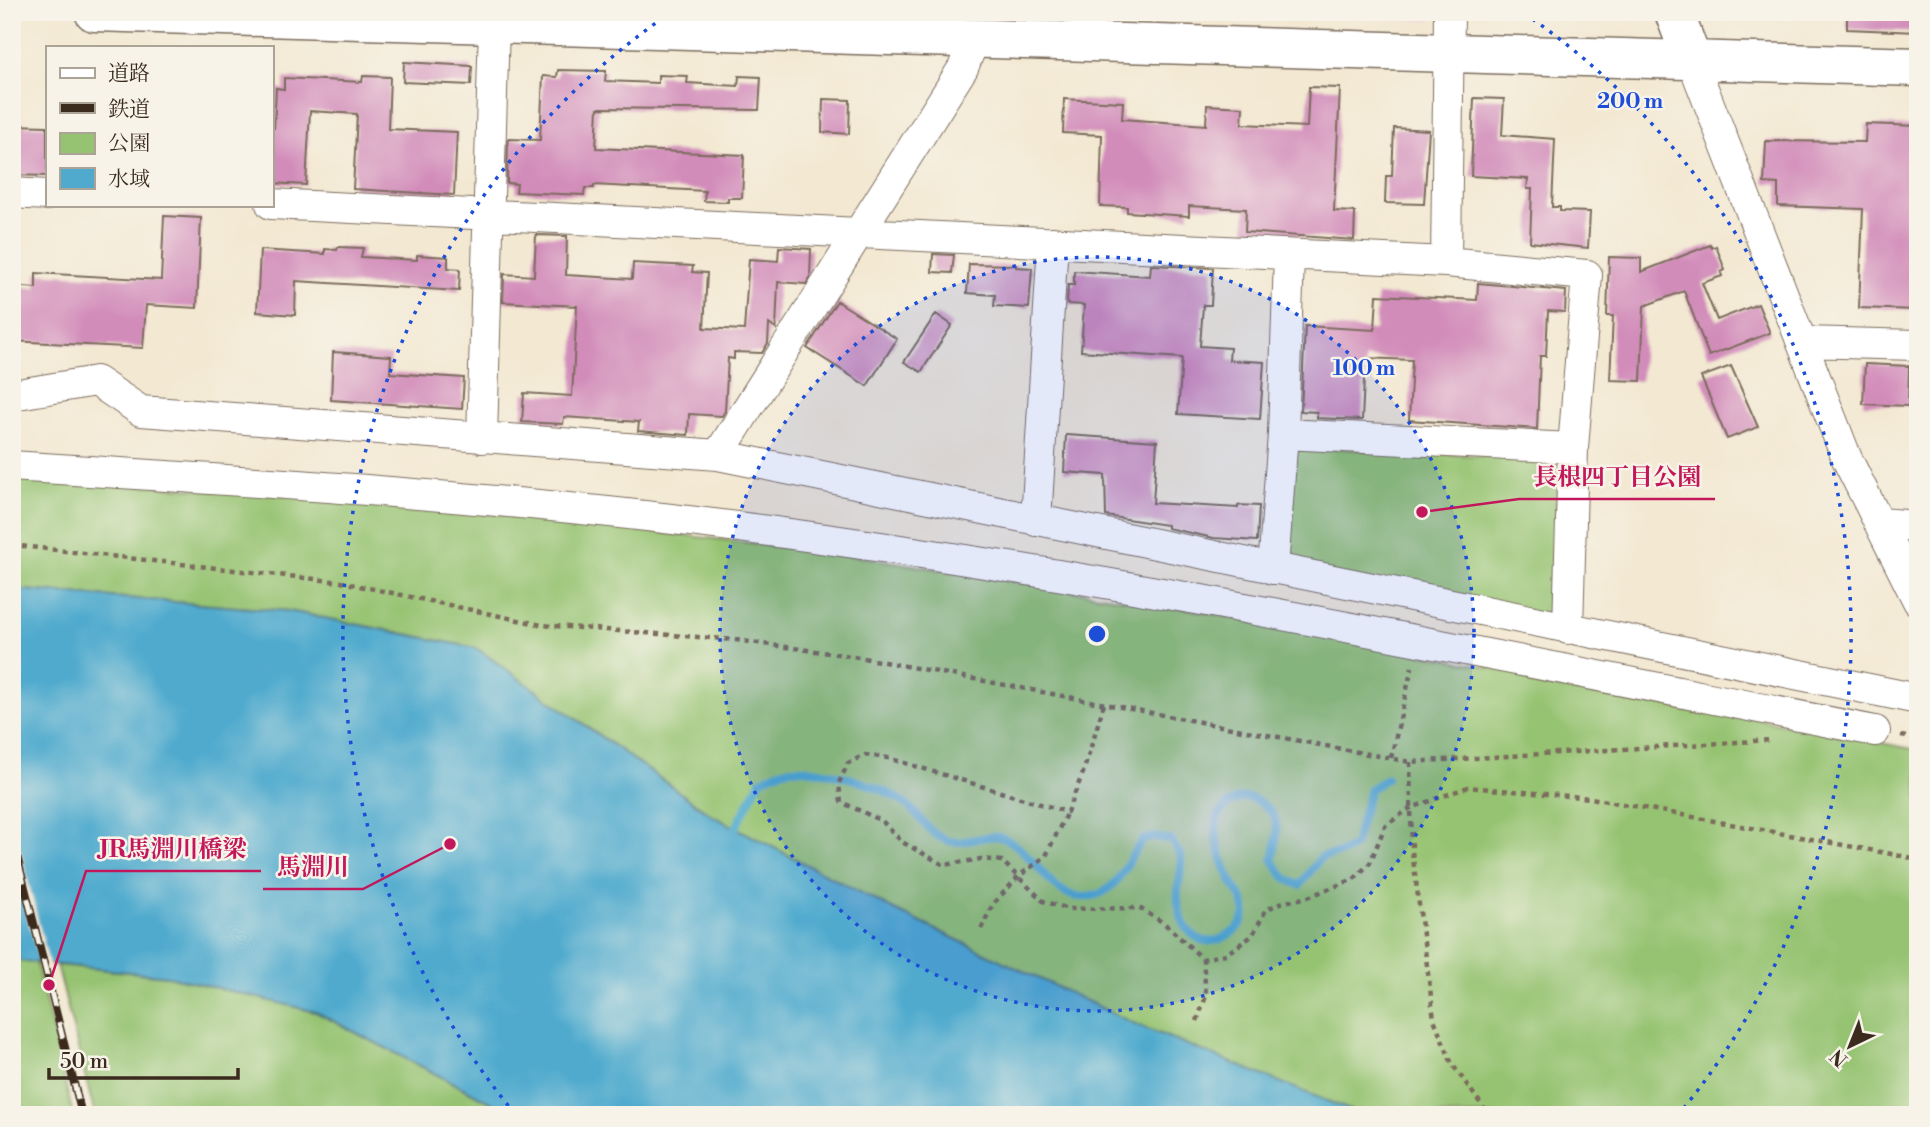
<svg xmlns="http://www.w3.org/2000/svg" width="1930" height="1127" viewBox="0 0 1930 1127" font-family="'Libre Bodoni','Noto Serif JP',serif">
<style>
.built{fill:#eed0e7}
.green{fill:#95c371;stroke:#687648;stroke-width:2}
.water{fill:#50aace;stroke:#466a76;stroke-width:2}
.pier{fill:#f3e8d2}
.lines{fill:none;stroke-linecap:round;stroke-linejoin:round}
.stream{stroke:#50aace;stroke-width:8}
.building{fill:#d28cba}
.minor-casing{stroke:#7b6c5d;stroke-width:32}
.tertiary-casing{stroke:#7b6c5d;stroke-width:41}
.path{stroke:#7b6c5d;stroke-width:4.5;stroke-dasharray:5 5;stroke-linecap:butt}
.minor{stroke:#fff;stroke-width:30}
.tertiary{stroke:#fff;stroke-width:38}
.rail-casing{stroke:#3b2a1e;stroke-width:8}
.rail{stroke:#f7f3e8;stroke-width:5;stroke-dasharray:16;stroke-linecap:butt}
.ring{fill:none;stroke:#1d4ed8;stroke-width:3.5;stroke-dasharray:3.5 7}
.centre{fill:#1d4ed8;stroke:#f7f3e8;stroke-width:3.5}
.ring-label{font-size:21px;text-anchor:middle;font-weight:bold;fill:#1d4ed8;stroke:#f7f3e8;stroke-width:5;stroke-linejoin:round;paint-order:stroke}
.leader{fill:none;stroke:#c2185b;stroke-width:2.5}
.callout-dot{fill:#c2185b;stroke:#f7f3e8;stroke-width:2.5}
.callout-label{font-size:24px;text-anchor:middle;font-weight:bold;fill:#c2185b;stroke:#f7f3e8;stroke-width:5;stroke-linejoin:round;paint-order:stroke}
</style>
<rect width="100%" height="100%" fill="#f7f3e8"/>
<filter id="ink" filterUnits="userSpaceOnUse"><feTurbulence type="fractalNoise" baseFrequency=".0143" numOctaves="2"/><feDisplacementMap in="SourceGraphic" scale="14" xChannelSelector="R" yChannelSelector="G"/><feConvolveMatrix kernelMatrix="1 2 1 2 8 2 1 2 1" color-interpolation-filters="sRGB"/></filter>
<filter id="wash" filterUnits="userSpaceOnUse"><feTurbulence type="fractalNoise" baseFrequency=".00686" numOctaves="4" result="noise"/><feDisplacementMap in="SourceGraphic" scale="28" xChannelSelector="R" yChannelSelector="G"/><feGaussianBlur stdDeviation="1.57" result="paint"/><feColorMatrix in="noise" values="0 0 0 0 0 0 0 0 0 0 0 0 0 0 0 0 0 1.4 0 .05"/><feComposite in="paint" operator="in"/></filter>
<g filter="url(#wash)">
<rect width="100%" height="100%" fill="#f3e8d2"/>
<!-- built -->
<path class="built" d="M1159 12H1437L1432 20Z"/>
<!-- green -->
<path class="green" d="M1302 447 1548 459 1560 470 1552 609 1543 615 1293 566 1283 554 1290 455Z
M12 477 396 502 836 553 1187 609 1918 750V1115H1362L1135 1024 894 910 713 816 476 648 289 611 12 589Z
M12 960 36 962 73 1115H12Z
M57 965 168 976 316 1012 515 1115H95Z"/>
<!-- water -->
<path class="water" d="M12 589 289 611 476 648 713 816 894 910 1135 1024 1362 1115H515L316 1012 168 976 12 960Z"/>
<!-- pier -->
<path class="pier" d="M12 818 50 967 40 966 12 856Z"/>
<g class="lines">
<!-- stream -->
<path class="stream" d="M736 827 760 781C769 776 778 770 789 769 820 766 886 786 909 807 923 819 930 836 949 841 970 846 991 828 1011 842 1040 859 1055 908 1096 895 1121 888 1127 858 1143 840L1155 837 1170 840C1175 846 1179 850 1181 858 1183 872 1176 886 1178 901 1181 931 1201 953 1230 934 1237 930 1244 922 1245 913 1246 901 1238 893 1233 884 1224 867 1209 831 1220 813 1225 806 1232 800 1241 798 1250 797 1258 800 1265 806 1283 819 1276 842 1273 860 1280 873 1286 881 1300 885L1321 857 1341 853 1354 846 1370 789 1387 778"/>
</g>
<g id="blocks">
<!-- building -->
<path class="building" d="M1847 12H1918V32L1847 29Z
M404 62 472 66 471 85 403 82Z
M558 70 606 71 605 81 658 83V75L688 76 687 83 738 86 739 76 761 77 759 110 598 108 596 148 744 155 742 198H728V202L704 201 705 191 594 185V188H585L584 195 516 192 517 184 507 183 508 139 540 140 543 76 557 77Z
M363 76 390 77 388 129 457 132 454 195 353 189 357 114 310 111 306 185 271 183V128H274L276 88 284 89V78L362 82Z
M1309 87 1340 88 1334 211 1355 212 1354 240 1245 232 1246 209 1189 206V216L1127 212V207L1100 206 1102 135 1063 133 1064 99 1123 102 1122 119 1206 125 1207 105 1243 107 1242 124 1307 127Z
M1474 98 1504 99 1502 135 1555 139 1552 207H1560V211L1590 212 1588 248 1530 242 1532 189H1527L1528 179 1471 176Z
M823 99 850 100 849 134 822 132Z
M1866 124 1918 126V310L1859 308 1863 209 1778 206V184L1764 183 1766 141 1865 142Z
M12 125 47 126V176L12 175Z
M1394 128 1429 130 1424 204 1385 203 1386 176H1392Z
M164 216 201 218 197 308 146 305 143 348 12 341V286L36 288V273L161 280Z
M536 235 567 236 566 275 632 279 633 263 693 266 692 272 707 273 704 328 744 330 749 259 778 261 779 247 811 249 810 278 806 284 778 282 776 329 769 324 768 343 762 353 734 352V359L728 358 725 411 722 416 689 414 688 435 638 431 639 422 564 417 563 424 522 422 524 393 572 396 577 306 503 302 504 274 534 276Z
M1710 245 1712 248 1716 246 1725 270 1721 272 1722 276 1702 283 1717 320 1758 304 1770 333 1709 356 1684 291 1644 306 1641 381 1610 380 1613 316H1607L1609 257 1641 258V272Z
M338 247 363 248 361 257 417 260V255L448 257V268L460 269 459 291 296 281 295 315 257 312 260 250 325 254V249L337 250Z
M933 254 954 255 952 273 932 272Z
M969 264 1016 265V267L1032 268 1029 308 994 306 995 295 967 293Z
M1151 265 1213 268 1211 305H1203L1200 346 1230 348 1229 360 1264 362 1260 419 1178 414 1182 358 1081 351 1084 305 1067 304 1068 285H1074V271L1150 276Z
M1478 283 1566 291 1565 312 1548 311 1546 356H1540L1537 429 1409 420 1412 360 1365 358 1362 420 1317 418V412L1301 411 1305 326 1375 330 1377 295 1477 300Z
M837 301 897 339 867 386 807 348Z
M936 314 952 325 921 372 904 362Z
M333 352 391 356 390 373 464 378 462 409 331 400Z
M1865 364 1909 366 1908 406 1863 404Z
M1731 366 1758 427 1727 439 1701 377Z
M1066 435 1157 441 1153 503 1238 508V505L1259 506 1257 541 1214 538 1167 528V525L1106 516 1105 475 1064 472Z"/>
</g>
</g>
<g filter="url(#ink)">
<use href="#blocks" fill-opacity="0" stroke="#7b6c5d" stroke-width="2"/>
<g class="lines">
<defs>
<path id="minor" d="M1692 60 1847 459 1918 601
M12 193 47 195
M271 204 1446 262 1587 275 1573 448 1568 629
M1446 262 1449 12
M1803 342 1918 345
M12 395 96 381 141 411 718 455 1918 699
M1283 434 1573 448
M482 438 494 25 502 12
M718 455 963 68 974 40
M12 466C267 482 523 498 776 532 1145 582 1510 659 1875 731
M1036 521 1053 242
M1880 523 1918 526
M1273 569 1283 434 1289 257"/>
<path id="tertiary" d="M94 12 1918 67
M1674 12 1692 60"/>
</defs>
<!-- minor casing -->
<use href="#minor" class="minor-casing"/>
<!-- tertiary casing -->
<use href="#tertiary" class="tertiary-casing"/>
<!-- path -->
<path class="path" d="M12 545 341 582 542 625 736 640 858 657 1410 762 1771 740
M1104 704 1083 773 1067 812 888 758 865 755 848 763 839 783 841 802 882 821 902 842 944 865 981 859 1002 861 1043 901 1069 909 1139 908 1164 923 1203 959 1226 954 1252 936 1266 910 1280 903 1308 897 1354 879 1370 863 1385 826 1409 809 1468 787 1591 798 1918 859
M1901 736 1918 739
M1391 758 1412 667
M1410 762 1412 851 1434 1019 1452 1064 1489 1115
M981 929 993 904 1019 876 1046 856 1067 812
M1197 1021 1206 996 1203 959"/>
<!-- minor -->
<use href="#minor" class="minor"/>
<!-- tertiary -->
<use href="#tertiary" class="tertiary"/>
<defs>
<path id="rail" d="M12 836 82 1115"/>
</defs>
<!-- rail casing -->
<use href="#rail" class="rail-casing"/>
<!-- rail -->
<use href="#rail" class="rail"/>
</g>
</g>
<!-- distance rings -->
<circle cx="1097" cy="634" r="377" fill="#1d4ed8" fill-opacity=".12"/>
<g class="ring">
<circle cx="1097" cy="634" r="377"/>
<path d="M515 1114A754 754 0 0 1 670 13M1524 13A754 754 0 0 1 1679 1114"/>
</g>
<circle cx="1097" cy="634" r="10" class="centre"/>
<g class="ring-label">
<text x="1630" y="108">200 m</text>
<text x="1364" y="375">100 m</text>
</g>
<!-- callouts -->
<path class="leader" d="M1422 512L1519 499H1715M49 985L86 871H261M450 844L363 889H263"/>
<g class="callout-dot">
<circle cx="1422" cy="512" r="7"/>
<circle cx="49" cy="985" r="7"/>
<circle cx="450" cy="844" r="7"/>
</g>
<g class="callout-label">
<text x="1617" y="485">長根四丁目公園</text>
<text x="173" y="857">JR馬淵川橋梁</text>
<text x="313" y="875">馬淵川</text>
</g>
<!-- margin -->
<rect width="1930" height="1127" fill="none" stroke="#f7f3e8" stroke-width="42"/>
<!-- legend -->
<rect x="46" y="46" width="228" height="161" fill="#f7f3e8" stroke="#aca397" stroke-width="2"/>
<rect x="60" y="68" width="35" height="10" fill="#ffffff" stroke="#aca397" stroke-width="2"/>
<text x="108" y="80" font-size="21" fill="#3b2a1e">道路</text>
<rect x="60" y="103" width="35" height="10" fill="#3b2a1e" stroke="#aca397" stroke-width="2"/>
<text x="108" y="116" font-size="21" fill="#3b2a1e">鉄道</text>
<rect x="60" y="133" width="35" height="21" fill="#95c371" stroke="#aca397" stroke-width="2"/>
<text x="108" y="150" font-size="21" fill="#3b2a1e">公園</text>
<rect x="60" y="168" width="35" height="21" fill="#50aace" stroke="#aca397" stroke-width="2"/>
<text x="108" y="186" font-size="21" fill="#3b2a1e">水域</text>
<!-- north arrow -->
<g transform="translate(1850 1046) rotate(223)" stroke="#f7f3e8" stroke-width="5" paint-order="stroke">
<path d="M0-5L12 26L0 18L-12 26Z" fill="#3b2a1e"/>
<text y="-10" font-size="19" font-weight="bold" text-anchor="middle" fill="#3b2a1e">N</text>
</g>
<!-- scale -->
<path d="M49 1068v10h189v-10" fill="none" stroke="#3b2a1e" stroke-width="3.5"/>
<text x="60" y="1068" font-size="21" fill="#3b2a1e" stroke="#f7f3e8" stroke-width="5" paint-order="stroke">50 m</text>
</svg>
